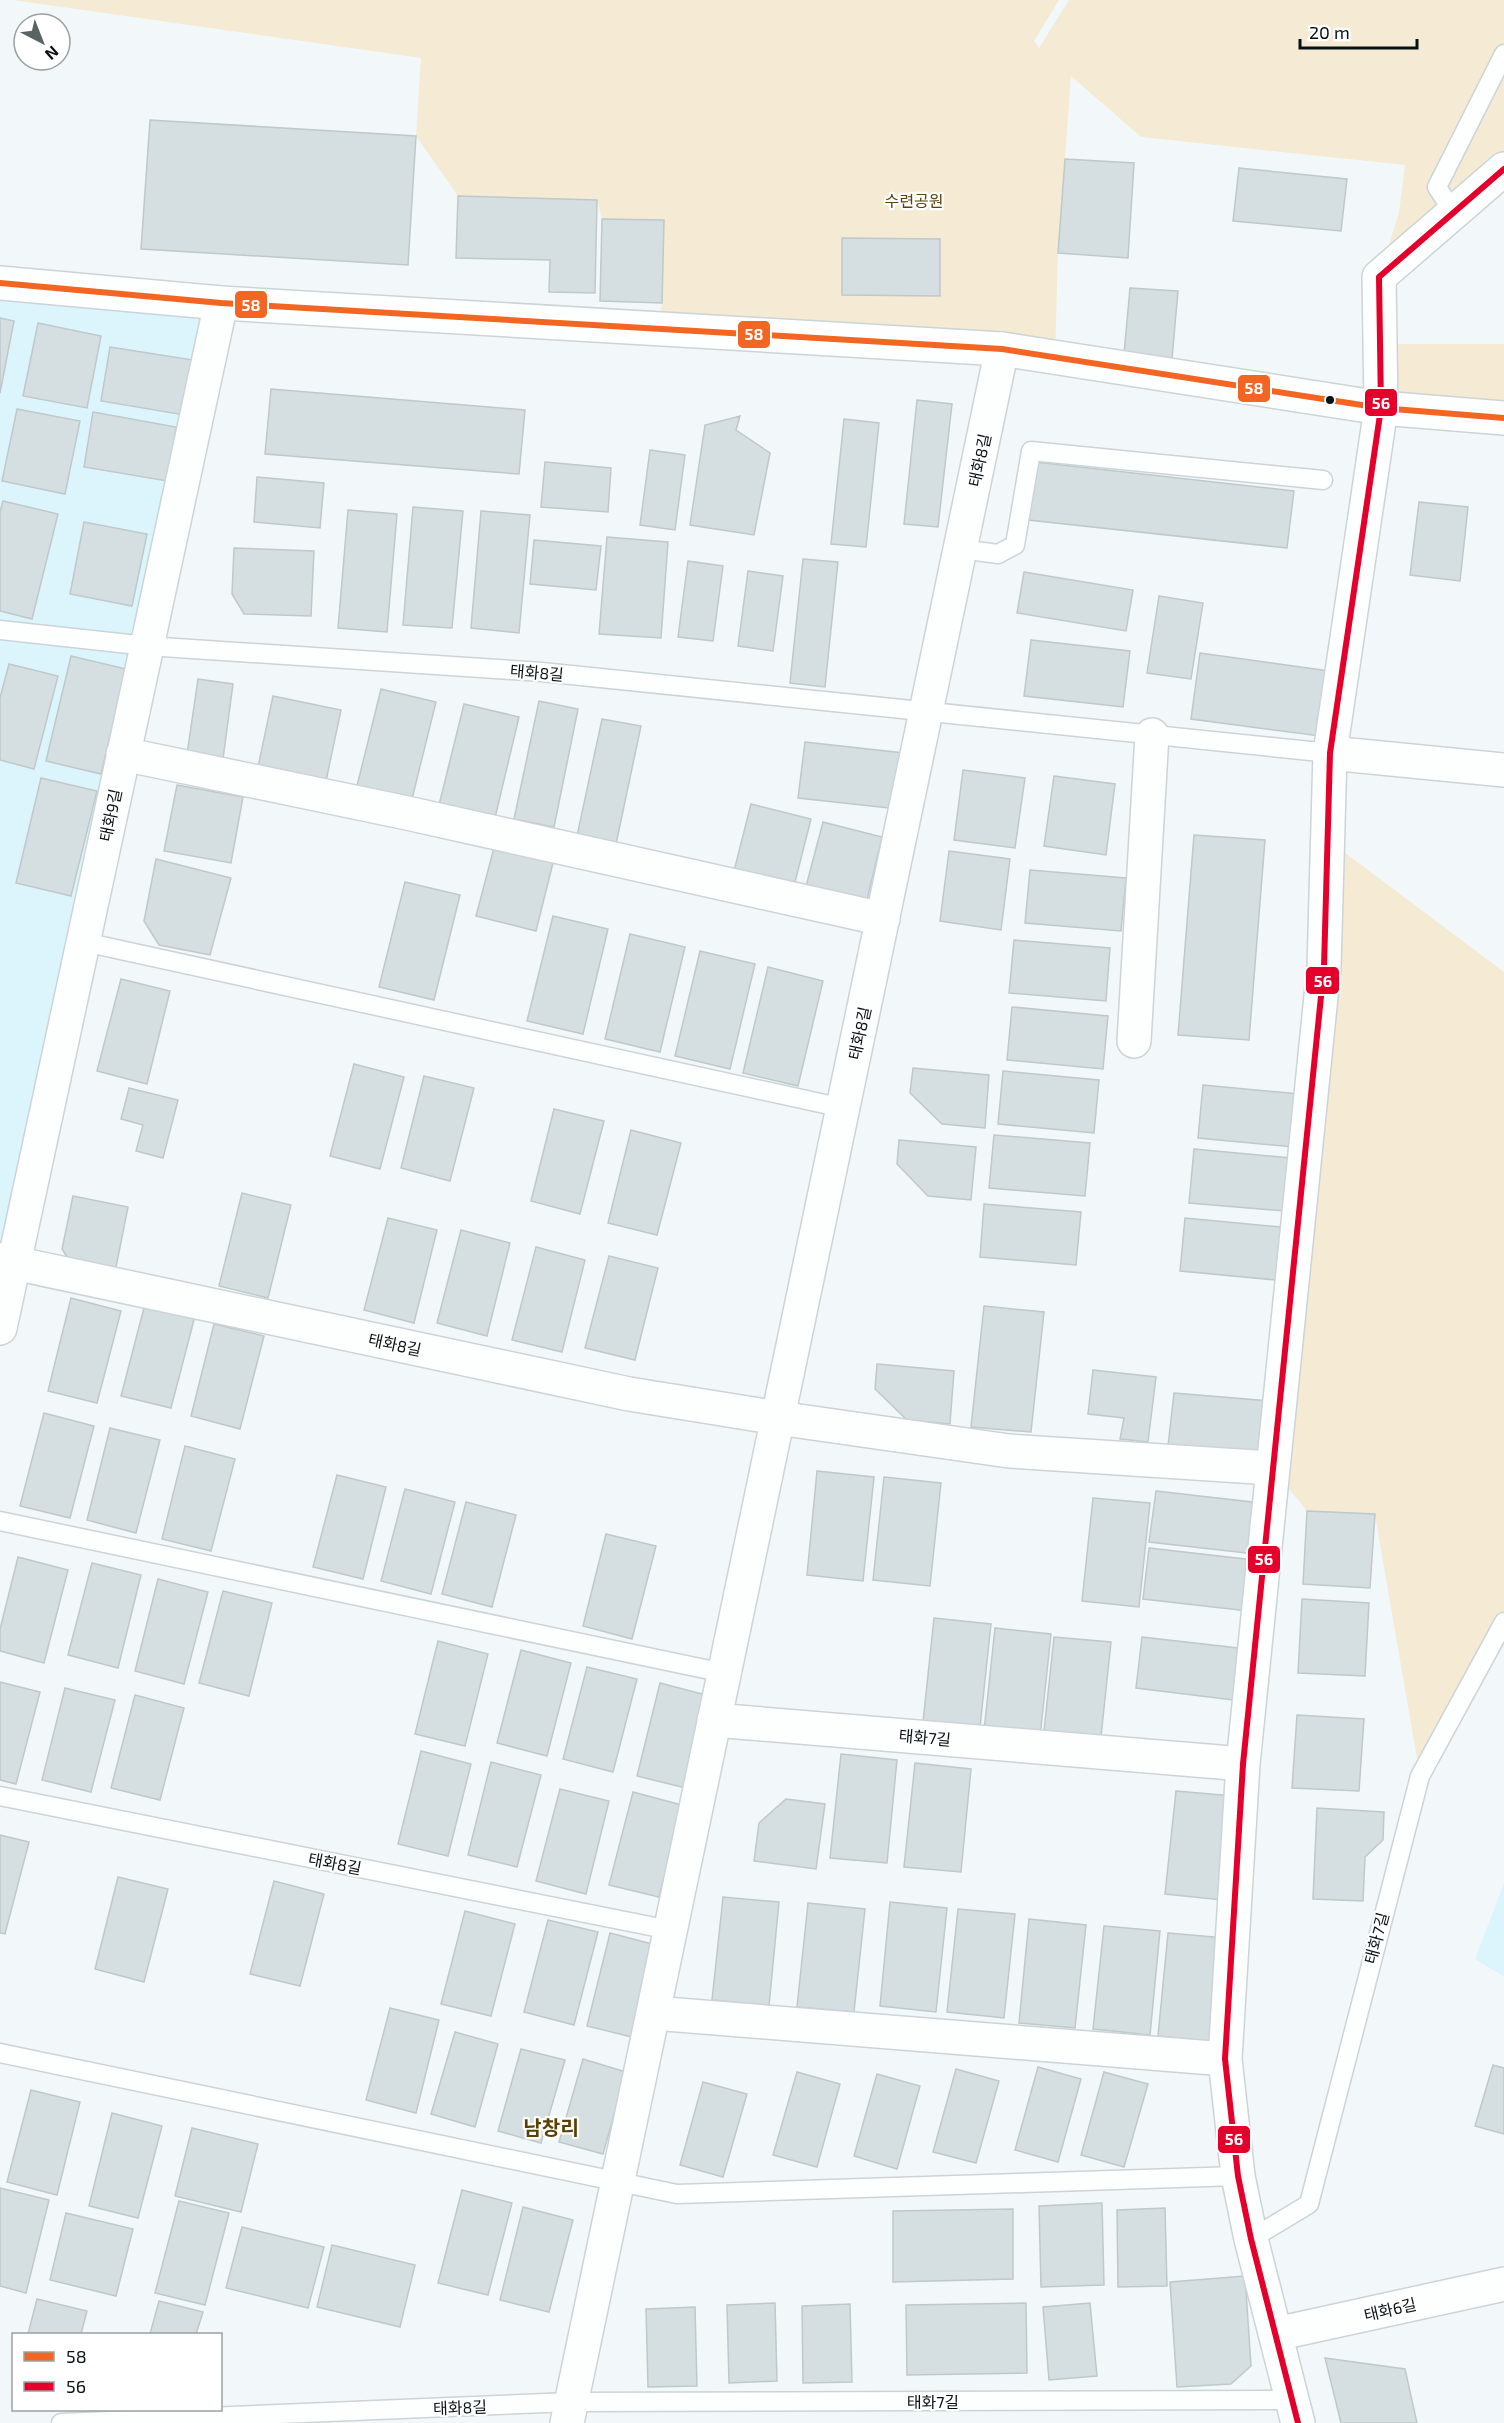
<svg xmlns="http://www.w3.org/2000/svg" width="1504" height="2423" viewBox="0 0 1504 2423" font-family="'Exo 2','Noto Sans KR',sans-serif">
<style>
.built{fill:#dcf5fd}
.green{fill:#f5ead4}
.building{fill:#d5dee1;stroke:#bfc8ca;stroke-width:1.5}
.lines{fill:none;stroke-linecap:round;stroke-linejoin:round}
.lane-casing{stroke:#ccd4d7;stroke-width:21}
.street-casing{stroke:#ccd4d7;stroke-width:36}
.secondary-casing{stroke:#ccd4d7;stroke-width:36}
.lane{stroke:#fdfefe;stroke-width:18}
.street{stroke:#fdfefe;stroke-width:33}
.secondary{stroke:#fdfefe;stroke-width:33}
.bus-1-casing{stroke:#fff;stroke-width:10}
.bus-2-casing{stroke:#fff;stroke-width:10}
.bus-1{stroke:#f26522;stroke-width:6}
.bus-2{stroke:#e4002b;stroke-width:6}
.bus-dot{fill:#071215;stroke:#fff;stroke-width:2}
.labels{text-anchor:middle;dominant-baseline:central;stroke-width:4.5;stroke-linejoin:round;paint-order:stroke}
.park-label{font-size:16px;fill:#5c410d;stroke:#fff}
.street-label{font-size:16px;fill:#071215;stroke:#fff}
.quarter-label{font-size:20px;font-weight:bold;fill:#5b3f01;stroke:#fff}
.line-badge{stroke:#fff;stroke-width:2}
.badge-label{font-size:16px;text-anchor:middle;font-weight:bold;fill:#fff}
</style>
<rect width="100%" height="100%" fill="#f2f8fa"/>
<!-- built -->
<path class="built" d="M0 283 221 303 0 1326Z
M1504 1883V1977L1475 1959Z"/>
<!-- green -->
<path class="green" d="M13 0H1059L1034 41 1039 48 1069 0H1504V172L1379 277 1399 212 1405 165 1141 137 1071 76 1058 253 1055 357 661 329 664 220 602 219 597 200 458 196 416 136 421 58Z
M1380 344H1504V418L1381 408Z
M1328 840 1504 972V1622L1420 1776 1375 1515 1307 1511 1272 1468Z"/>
<!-- building -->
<path class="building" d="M150 120 416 136 408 265 141 249Z
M1065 159 1134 163 1128 258 1058 253Z
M1239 168 1347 179 1341 231 1233 221Z
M458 196 597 200 595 293 549 292 550 260 456 258Z
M602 219 664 220 662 303 600 301Z
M842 238 940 239V296L842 295Z
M1130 288 1178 291 1172 359 1124 354Z
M0 318 14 321 0 393Z
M38 323 101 336 87 408 23 396Z
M110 347 193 360 184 415 101 401Z
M271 389 525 410 519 474 265 454Z
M917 400 952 404 938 527 904 524Z
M17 409 80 421 65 494 2 481Z
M93 412 176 427 167 481 84 467Z
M740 416 736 430 770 453 754 535 690 525 705 425Z
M844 419 879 423 866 547 831 544Z
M650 450 685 455 675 530 640 525Z
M545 462 611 468 608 512 541 507Z
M1035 462 1294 491 1287 548 1028 520Z
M257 477 324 483 320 528 254 522Z
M3 501 58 514 32 619 0 611V512Z
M1419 502 1468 507 1460 581 1410 575Z
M413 507 463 511 452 628 403 625Z
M348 510 397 514 387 632 338 628Z
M481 511 530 515 519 633 471 628Z
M84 522 147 534 132 606 70 594Z
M607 537 668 542 661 638 599 634Z
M534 540 601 546 596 590 530 584Z
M234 548 314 551 311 616 244 614 232 594Z
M803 559 838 562 825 687 790 683Z
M688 561 723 566 713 641 678 637Z
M748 571 783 576 773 651 738 646Z
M1024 572 1133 590 1126 631 1017 613Z
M1159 596 1203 603 1191 679 1147 673Z
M1031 640 1130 651 1123 707 1024 696Z
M1200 653 1329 671 1320 736 1191 719Z
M71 656 126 669 101 774 46 761Z
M9 664 58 676 34 769 0 760V698Z
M198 679 233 684 223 759 187 754Z
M381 689 436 702 410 807 355 794Z
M273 696 341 710 326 781 258 767Z
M539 701 578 709 554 827 514 819Z
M464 704 519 717 494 822 438 809Z
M602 719 641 726 616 844 577 836Z
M805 742 904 753 898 809 798 798Z
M963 770 1025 778 1015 848 954 840Z
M1054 776 1115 784 1106 855 1044 846Z
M41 778 97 791 71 896 16 883Z
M177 785 243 797 231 863 164 851Z
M751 804 811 819 793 890 733 875Z
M823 822 882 837 865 908 804 894Z
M1194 835 1265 840 1249 1040 1178 1035Z
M495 844 554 859 536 931 476 916Z
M949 851 1010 859 1001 930 940 921Z
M156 859 231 878 210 955 159 945 144 921Z
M1030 870 1126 878 1121 931 1025 923Z
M405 882 460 895 434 1000 379 987Z
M553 916 608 929 583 1034 527 1021Z
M630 934 685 947 660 1052 605 1039Z
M1014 940 1110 948 1106 1001 1009 993Z
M700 951 755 964 730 1069 675 1056Z
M768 967 823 981 798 1086 743 1073Z
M121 979 170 991 147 1084 97 1071Z
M1012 1007 1108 1016 1103 1069 1007 1060Z
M354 1064 404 1077 380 1169 330 1156Z
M913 1068 989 1075 985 1128 942 1124 910 1093Z
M1003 1071 1099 1080 1094 1133 998 1124Z
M424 1076 474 1088 450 1181 401 1168Z
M1203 1085 1299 1094 1294 1147 1198 1138Z
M129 1088 178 1100 163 1158 136 1151 143 1125 121 1119Z
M554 1109 604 1121 580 1214 531 1201Z
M631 1130 681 1143 657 1235 608 1223Z
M994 1135 1090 1143 1085 1196 989 1188Z
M899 1140 976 1147 971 1200 928 1196 897 1164Z
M1194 1149 1291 1158 1285 1211 1189 1203Z
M242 1193 291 1205 268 1298 219 1286Z
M73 1196 128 1207 114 1277 75 1269 62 1249Z
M984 1204 1081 1212 1076 1265 980 1257Z
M388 1218 437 1230 414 1323 364 1310Z
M1185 1218 1281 1227 1276 1280 1180 1271Z
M461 1230 510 1243 487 1336 437 1323Z
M536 1247 585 1260 562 1352 512 1340Z
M609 1256 658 1268 635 1360 585 1348Z
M71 1298 121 1311 97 1403 48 1391Z
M145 1304 195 1316 171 1408 121 1396Z
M984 1306 1044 1312 1031 1432 971 1427Z
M214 1324 264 1336 240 1429 191 1416Z
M877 1364 954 1371 950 1424 907 1420 875 1389Z
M1093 1370 1156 1377 1148 1442 1120 1439 1124 1418 1088 1414Z
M1174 1393 1270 1401 1265 1454 1168 1446Z
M44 1413 94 1426 70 1518 20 1506Z
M110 1428 160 1440 136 1533 87 1520Z
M185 1446 235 1459 211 1551 162 1539Z
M817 1471 874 1477 863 1581 807 1575Z
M337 1475 386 1487 363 1579 313 1567Z
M884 1477 941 1483 930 1586 873 1580Z
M405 1489 455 1502 431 1594 381 1581Z
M1156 1491 1261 1503 1255 1554 1149 1542Z
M1093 1498 1150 1503 1139 1607 1082 1601Z
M466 1502 516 1515 492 1607 442 1594Z
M1307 1511 1375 1514 1370 1588 1303 1584Z
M606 1534 656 1546 632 1639 583 1626Z
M1149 1548 1254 1560 1248 1611 1143 1599Z
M18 1557 68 1570 44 1663 0 1651V1629Z
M92 1563 141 1575 118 1668 68 1655Z
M158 1579 208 1592 184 1684 135 1671Z
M223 1591 272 1603 249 1696 199 1683Z
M1302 1599 1369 1603 1365 1676 1298 1673Z
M934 1618 991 1624 980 1727 923 1722Z
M995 1628 1051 1634 1040 1737 984 1731Z
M1054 1637 1111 1642 1100 1746 1043 1740Z
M1142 1637 1247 1649 1241 1701 1136 1688Z
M438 1641 488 1654 465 1746 415 1734Z
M521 1650 571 1663 547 1756 497 1743Z
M587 1667 637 1679 613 1772 563 1759Z
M0 1682 40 1692 16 1784 0 1780Z
M660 1683 710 1696 686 1788 637 1776Z
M65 1688 115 1700 91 1792 42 1780Z
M135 1695 184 1708 160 1800 111 1788Z
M1297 1715 1364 1719 1359 1791 1292 1788Z
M421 1751 471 1764 448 1856 398 1844Z
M841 1754 897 1760 887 1863 830 1858Z
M491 1762 541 1775 517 1867 468 1855Z
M915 1763 971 1769 961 1872 904 1867Z
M560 1789 609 1801 586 1894 536 1881Z
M1176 1791 1233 1796 1222 1900 1165 1894Z
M633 1792 682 1805 659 1897 609 1885Z
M786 1799 825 1804 816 1869 754 1861 759 1823Z
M1317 1808 1384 1812 1383 1840 1365 1857 1363 1901 1313 1899Z
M0 1835 29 1842 5 1934 0 1933Z
M118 1877 168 1889 144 1982 95 1969Z
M274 1881 324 1894 300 1986 250 1974Z
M723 1897 779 1902 769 2006 712 2000Z
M890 1902 947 1908 936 2012 880 2006Z
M808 1903 865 1909 854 2012 797 2007Z
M958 1909 1015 1914 1004 2018 947 2012Z
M465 1911 515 1924 491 2016 441 2004Z
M1029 1919 1086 1925 1075 2028 1019 2023Z
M548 1920 598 1932 574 2025 524 2012Z
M1104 1926 1160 1931 1150 2035 1093 2029Z
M610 1933 660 1946 636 2038 587 2026Z
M1168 1933 1225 1938 1214 2042 1158 2036Z
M390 2008 439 2020 416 2113 366 2100Z
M455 2032 498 2044 475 2127 431 2114Z
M521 2049 565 2060 541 2143 498 2131Z
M583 2059 626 2072 603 2154 559 2142Z
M1493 2065 1504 2068V2134L1475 2126Z
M1038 2067 1081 2079 1058 2162 1015 2150Z
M956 2069 999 2081 976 2163 933 2152Z
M797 2072 840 2084 817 2167 773 2155Z
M1104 2072 1148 2084 1124 2167 1081 2155Z
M877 2074 920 2086 897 2169 854 2156Z
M703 2082 747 2094 723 2177 680 2165Z
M31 2090 80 2102 57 2195 7 2182Z
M112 2113 162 2126 138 2218 89 2206Z
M192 2128 258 2144 241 2212 175 2196Z
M0 2188 49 2200 26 2293 0 2286Z
M462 2190 512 2203 488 2295 438 2283Z
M179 2201 229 2213 205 2305 155 2293Z
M1102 2203 1104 2285 1041 2287 1039 2206Z
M523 2207 573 2220 549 2312 500 2300Z
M1165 2208 1167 2286 1118 2287 1117 2210Z
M1013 2209V2279L893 2282V2211Z
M66 2213 133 2229 116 2296 50 2280Z
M242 2227 324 2247 308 2308 226 2288Z
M332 2245 415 2265 400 2327 317 2307Z
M1245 2276 1251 2366 1231 2384 1177 2387 1170 2282Z
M37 2299 87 2311 81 2334H28Z
M159 2301 203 2312 196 2334H150Z
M775 2303 777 2381 729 2383 727 2305Z
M1026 2303 1027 2373 907 2375 906 2305Z
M1090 2303 1097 2376 1049 2380 1043 2307Z
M850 2304 852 2382 803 2383 802 2306Z
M695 2307 697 2386 648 2387 646 2309Z
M1325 2358 1405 2369 1417 2423H1341Z"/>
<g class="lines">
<defs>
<path id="lane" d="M1453 212 1437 187 1504 54
M961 549 998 554 1015 545 1031 451 1323 480
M0 630 147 646 542 672 1330 753
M84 942 843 1108
M0 1521 724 1673
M0 1796 670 1930
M0 2053 677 2194 1238 2176
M1251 2239 1309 2204 1420 1776 1504 1622
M61 2423 571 2402 1294 2400"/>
<path id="street" d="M1330 753 1504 770
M123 754 407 813 883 919
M1134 1041 1152 735
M0 1260 629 1394 778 1418 1009 1451 1272 1468
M0 1328 221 303
M714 1720 1243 1764
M653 2013 1225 2059
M1276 2334 1504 2284
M567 2423 1002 349
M1298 2423 1251 2239 1238 2176 1225 2059 1243 1764 1324 967 1330 753 1381 408 1379 277 1504 169"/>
<path id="secondary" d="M0 283 221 303 1002 349 1381 408 1504 418"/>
</defs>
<!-- lane casing -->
<use href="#lane" class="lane-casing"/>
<!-- street casing -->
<use href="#street" class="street-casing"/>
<!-- secondary casing -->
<use href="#secondary" class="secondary-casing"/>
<!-- lane -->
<use href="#lane" class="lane"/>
<!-- street -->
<use href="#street" class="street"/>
<!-- secondary -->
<use href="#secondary" class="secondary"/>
<defs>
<path id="bus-1" d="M0 283 221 303 1002 349 1381 408 1504 418"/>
<path id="bus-2" d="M1298 2423 1251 2239 1238 2176 1225 2059 1243 1764 1324 967 1330 753 1381 408 1379 277 1504 169"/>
</defs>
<!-- bus-1 casing -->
<use href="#bus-1" class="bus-1-casing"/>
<!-- bus-2 casing -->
<use href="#bus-2" class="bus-2-casing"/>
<!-- bus-1 -->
<use href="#bus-1" class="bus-1"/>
<!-- bus-2 -->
<use href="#bus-2" class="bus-2"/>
</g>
<!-- markers -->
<circle class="bus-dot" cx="1330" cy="400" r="5"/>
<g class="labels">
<!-- park labels -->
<g class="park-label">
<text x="914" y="200">수련공원</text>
</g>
<!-- street labels -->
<g class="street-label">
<text transform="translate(979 460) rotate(-78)">태화8길</text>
<text transform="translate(537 672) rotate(5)">태화8길</text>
<text transform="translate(110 815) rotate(-78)">태화9길</text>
<text transform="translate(859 1033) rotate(-78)">태화8길</text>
<text transform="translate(395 1344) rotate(12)">태화8길</text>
<text transform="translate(925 1737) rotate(5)">태화7길</text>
<text transform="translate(335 1863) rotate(11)">태화8길</text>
<text transform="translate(1376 1938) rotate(-75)">태화7길</text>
<text transform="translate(1390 2309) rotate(-13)">태화6길</text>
<text x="933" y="2401">태화7길</text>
<text transform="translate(460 2407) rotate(-2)">태화8길</text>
</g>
<!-- quarter labels -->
<g class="quarter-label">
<text x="551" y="2127">남창리</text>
</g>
</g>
<g class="line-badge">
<rect x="234" y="290" width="34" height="29" rx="6" fill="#f26522"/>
<rect x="737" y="320" width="34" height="29" rx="6" fill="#f26522"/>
<rect x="1237" y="374" width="34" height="29" rx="6" fill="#f26522"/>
<rect x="1364" y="388" width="34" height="29" rx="6" fill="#e4002b"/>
<rect x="1305" y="966" width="35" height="29" rx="6" fill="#e4002b"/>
<rect x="1247" y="1545" width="34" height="29" rx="6" fill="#e4002b"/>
<rect x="1217" y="2125" width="34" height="29" rx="6" fill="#e4002b"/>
</g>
<g class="badge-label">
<text x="251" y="311">58</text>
<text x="754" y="340">58</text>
<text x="1254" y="394">58</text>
<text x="1381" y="409">56</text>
<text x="1323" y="987">56</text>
<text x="1264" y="1565">56</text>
<text x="1234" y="2145">56</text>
</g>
<!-- legend -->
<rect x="12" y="2333" width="210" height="78" fill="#ffffff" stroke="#9ca0a1" stroke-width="1.5"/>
<rect x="24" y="2352" width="30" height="9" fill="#f26522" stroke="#9ca0a1" stroke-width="1.5"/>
<text x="66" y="2363" font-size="18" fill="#071215">58</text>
<rect x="24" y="2382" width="30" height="9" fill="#e4002b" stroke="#9ca0a1" stroke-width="1.5"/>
<text x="66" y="2393" font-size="18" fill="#071215">56</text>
<!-- north arrow -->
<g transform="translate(42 42) rotate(138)"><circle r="28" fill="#ffffff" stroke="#9ca0a1" stroke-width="1.5"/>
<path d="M0-4.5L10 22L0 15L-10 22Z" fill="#596265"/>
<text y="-9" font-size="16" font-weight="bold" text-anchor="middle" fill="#071215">N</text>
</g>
<!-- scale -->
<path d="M1300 39v9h117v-9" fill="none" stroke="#071215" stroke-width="3"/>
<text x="1309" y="39" font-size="18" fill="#071215" stroke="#ffffff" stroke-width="4.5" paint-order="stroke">20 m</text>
</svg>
